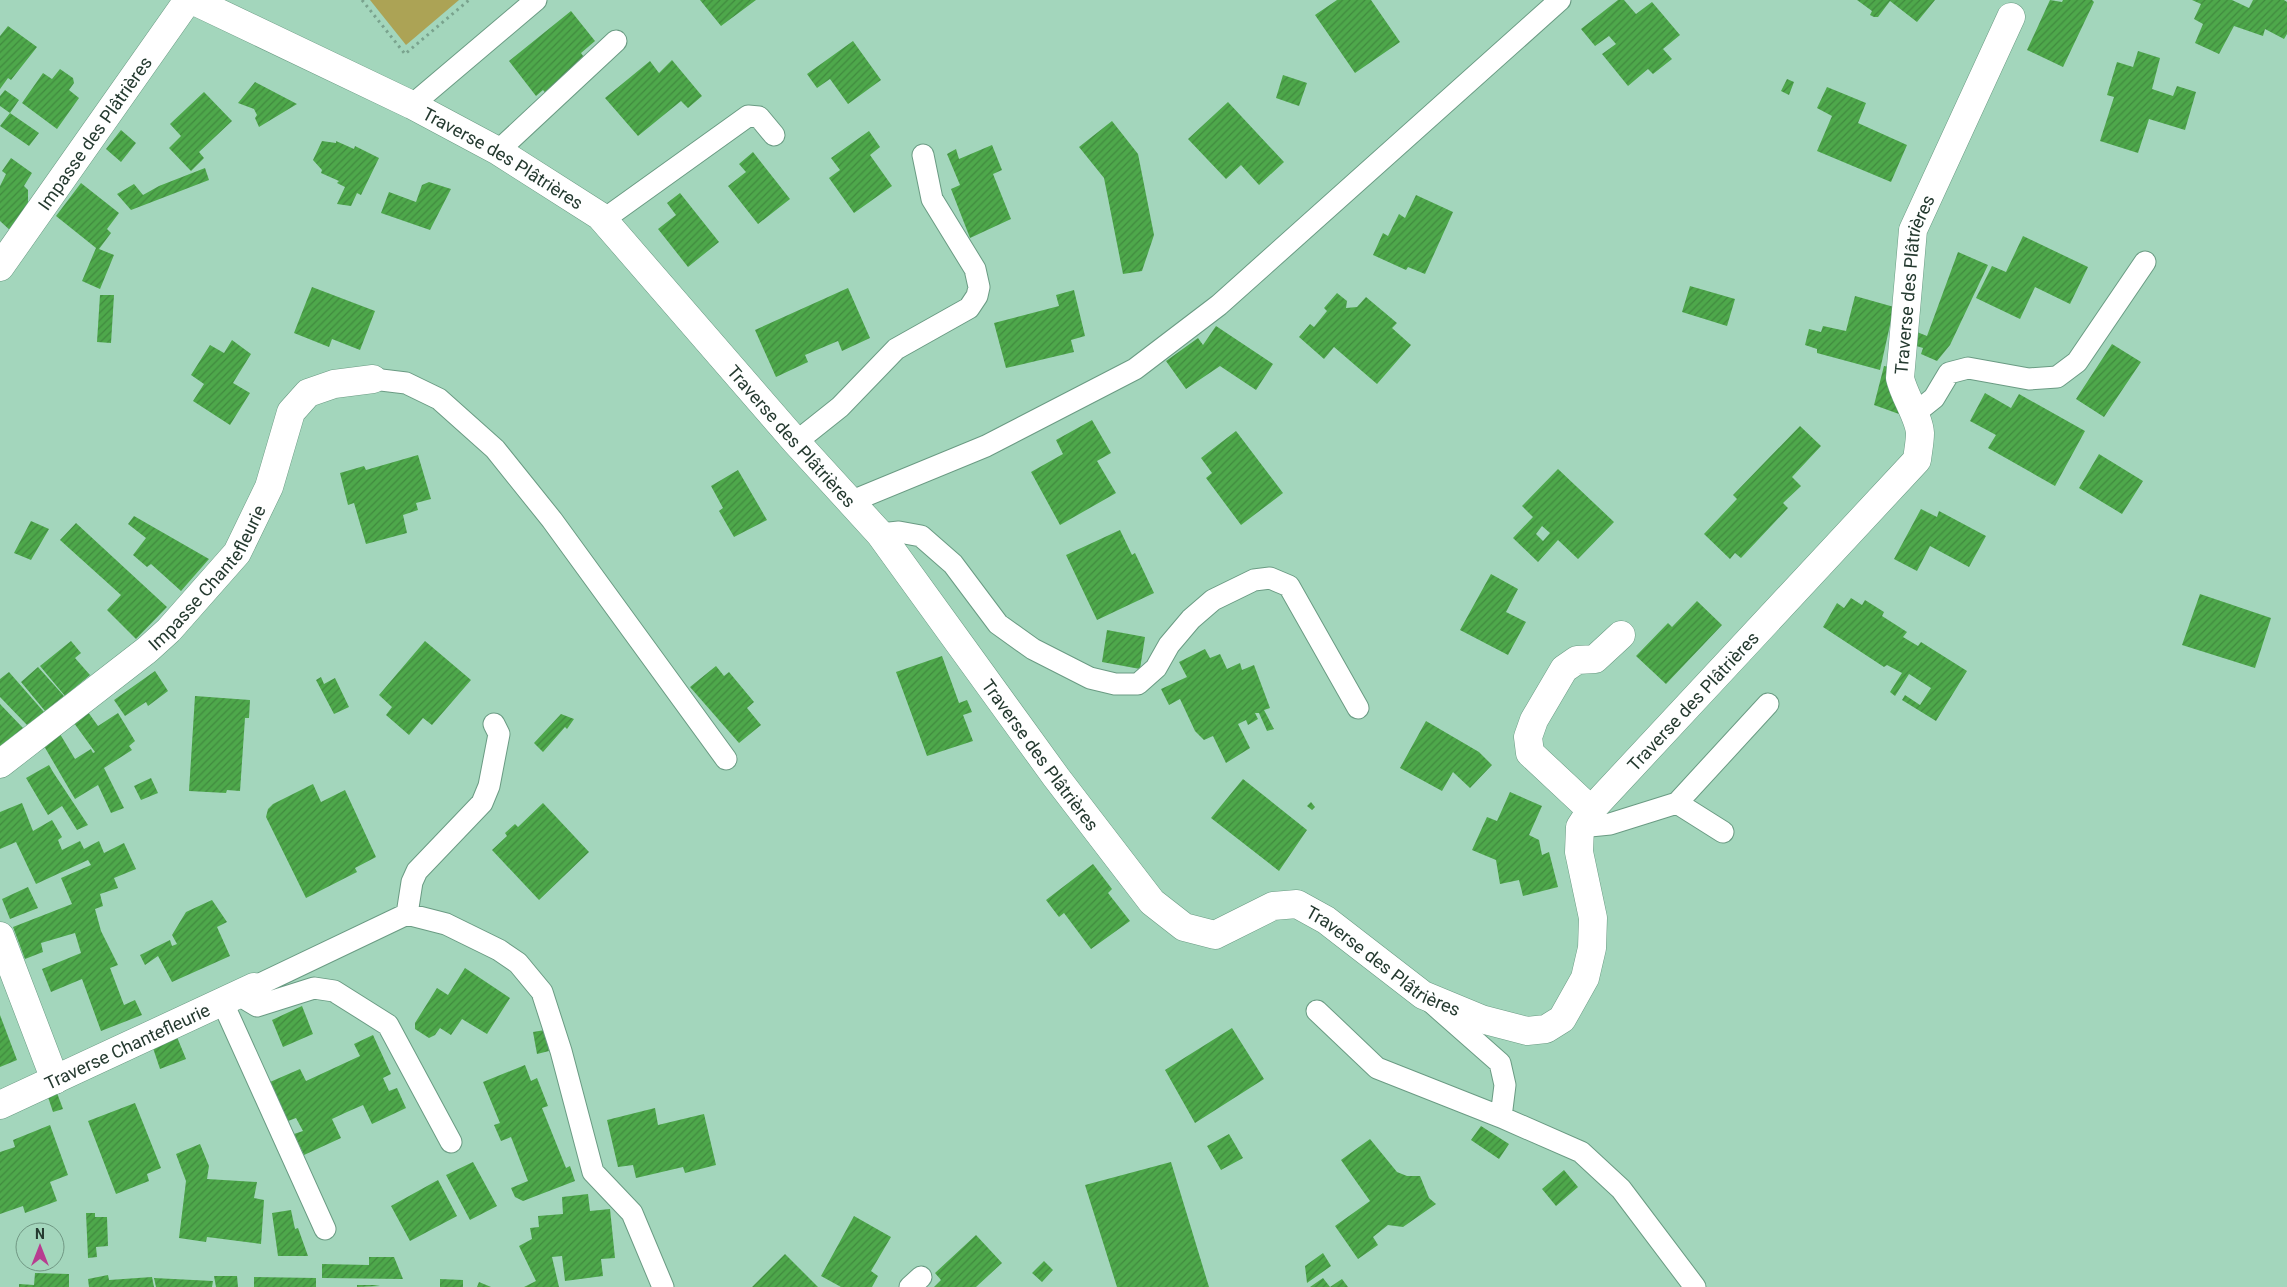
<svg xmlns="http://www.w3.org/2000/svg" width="2287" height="1287" viewBox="0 0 2287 1287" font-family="Roboto,sans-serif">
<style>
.park{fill:#aca355}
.building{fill:url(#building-hatch);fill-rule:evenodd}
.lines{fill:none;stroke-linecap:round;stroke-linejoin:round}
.lane-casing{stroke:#6a9b83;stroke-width:23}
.street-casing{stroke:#6a9b83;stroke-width:29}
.path{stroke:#7aa38e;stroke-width:3;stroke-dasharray:2.5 4;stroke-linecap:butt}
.lane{stroke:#fff;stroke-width:21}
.street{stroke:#fff;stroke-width:28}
.labels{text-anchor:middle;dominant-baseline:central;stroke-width:4;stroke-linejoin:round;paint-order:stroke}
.street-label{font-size:18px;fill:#253a30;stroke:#a3d6bc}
</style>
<defs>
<pattern id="building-hatch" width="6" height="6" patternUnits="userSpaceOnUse" patternTransform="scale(1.25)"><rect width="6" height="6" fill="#4ea84b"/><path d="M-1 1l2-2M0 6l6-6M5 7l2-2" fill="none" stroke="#418a3f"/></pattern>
</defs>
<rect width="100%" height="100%" fill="#a3d6bc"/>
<!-- park -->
<path class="park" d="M370 0H459L406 45Z"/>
<!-- building -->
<path class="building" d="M700 0H756L721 26Z
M1337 0H1371L1400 42 1355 73 1315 15Z
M1618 0H1624L1636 14 1652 2 1680 35 1663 49 1672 59 1653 74 1648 69 1628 86 1602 54 1616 44 1609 36 1595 46 1581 29Z
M1857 0H1935L1917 22 1890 1 1878 17H1874L1870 15 1872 11Z
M2050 0 2062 2 2063 0H2092L2094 2 2063 67 2027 50Z
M2192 0H2232L2249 8 2253 0H2284L2287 2V34L2284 39 2265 29 2263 36 2234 26 2219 54 2195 43 2203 24 2194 19 2201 4Z
M571 11 595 41 581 53 588 63 548 96 543 90 536 96 509 61Z
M8 26 37 47 11 80 8 78 0 89V36Z
M853 41 881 80 848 104 830 79 817 88 807 74Z
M2138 51 2160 58 2152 89 2173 96 2177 86 2196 92 2185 130 2149 119 2138 153 2100 141 2114 97 2107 95 2117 62 2133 67Z
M672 60 702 96 688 108 681 101 638 136 605 98 650 61 659 73Z
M60 69 73 78 74 83 69 90 79 98 57 129 22 103 43 73 52 79Z
M1283 75 1307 83 1299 106 1276 98Z
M1787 79 1794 82 1789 95 1781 91Z
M255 82 297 104 259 127 255 118 257 115 254 109 238 103Z
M1827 87 1866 103 1858 123 1907 145 1891 182 1817 151 1832 116 1817 108Z
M5 90 19 100 10 113 39 133 29 146 0 126 10 113 0 106V96Z
M204 92 232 121 199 152 204 158 191 171 169 148 181 136 170 124Z
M1228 102 1284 162 1259 185 1241 165 1226 179 1188 139Z
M1112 121 1138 154 1154 235 1142 271 1123 274 1104 178 1079 147Z
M121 130 136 143 121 162 106 149Z
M869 131 880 147 870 155 892 186 854 213 829 178 840 170 831 158Z
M322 141 336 143V141L354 149 355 146 379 158 361 195 357 193 351 206 337 204 345 187 337 183 339 181 321 173 322 170 313 160Z
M992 145 1002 170 993 174 1011 219 970 238 951 189 960 185 947 154 956 149 959 159Z
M753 152 790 199 758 224 728 186 746 172 739 164Z
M11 158 32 173 24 186 28 190V211L13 233 0 221V186L6 174 2 171Z
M205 168 209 180 131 210 117 194 134 184 143 195 159 186Z
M429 182 451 189 430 230 381 213 389 192 416 202 422 185Z
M81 183 119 213 107 229 111 233 99 249 114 255 100 289 82 281 96 248 56 216Z
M680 193 719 242 688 267 658 229 676 215 667 203Z
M1416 195 1453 212 1425 274 1408 267 1406 270 1373 255 1383 233 1388 236 1399 214 1405 218Z
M2023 236 2088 267 2070 304 2035 287 2020 319 1976 298 1992 266 2006 272Z
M1958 252 1988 265 1950 345 1937 361 1921 354 1923 348 1910 344 1912 330 1927 336Z
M1690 286 1735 299 1727 326 1682 312Z
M312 287 375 311 360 350 332 339 329 347 294 333Z
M848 288 870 338 842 351 838 341 805 355 808 362 776 377 755 330Z
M1074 290 1085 336 1071 340 1074 352 1006 368 994 323 1059 306 1056 295Z
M1337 293 1347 301 1346 308 1357 307 1366 297 1397 323 1392 328 1411 345 1377 384 1334 347 1324 359 1299 337 1310 324 1314 327 1327 311 1324 308Z
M100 295H114L111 343 97 342Z
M1855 296 1894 307 1880 370 1817 353V349L1805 345 1809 329 1821 332 1823 326 1846 331Z
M1216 326 1273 364 1256 390 1220 366 1186 389 1166 361 1198 338 1203 345Z
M232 340 251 354 233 383 250 393 230 425 193 401 204 384 191 375 210 345 224 353Z
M2112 344 2141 362 2104 417 2076 399Z
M1884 366 1889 367 1899 414 1874 405Z
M1985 393 2011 408 2019 394 2085 431 2055 486 1988 448 1996 435 1970 421Z
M1092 420 1111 453 1097 461 1116 493 1060 525 1031 472 1063 454 1056 440Z
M1800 426 1821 446 1792 477 1801 486 1783 503 1788 508 1741 558 1735 553 1730 559 1704 534 1737 499 1733 495Z
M1236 431 1283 493 1241 525 1206 478 1212 473 1201 458Z
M2099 454 2143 481 2122 514 2079 488Z
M418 455 431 499 416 503 418 510 403 515 407 533 366 544 354 503 348 505 340 473 364 466 366 470Z
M1558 469 1614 522 1578 559 1558 540 1538 562 1513 538 1533 517 1522 506ZM1542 526 1550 533 1543 541 1536 534Z
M738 470 767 520 734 537 719 511 723 508 711 486Z
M1921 509 1937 517 1939 511 1986 536 1969 567 1930 546 1917 571 1894 559Z
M134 516 209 559 181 591 151 564 147 567 133 555 146 538 128 524Z
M31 521 49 529 31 560 14 553Z
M76 523 167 607 136 639 107 610 121 595 60 540Z
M1120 530 1132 555 1135 553 1154 593 1097 620 1066 555Z
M1491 574 1518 589 1506 612 1526 622 1508 655 1460 630Z
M2200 594 2271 618 2255 668 2182 645Z
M1851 598 1862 605 1865 600 1884 612 1882 616 1907 632 1903 637 1918 646 1921 642 1967 671 1936 721 1902 700 1905 695 1920 705 1931 688 1909 674 1895 696 1890 692 1902 673 1887 665 1884 667 1823 627 1837 603 1844 608Z
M1697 601 1722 625 1666 684 1636 656 1668 623 1672 627Z
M1107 630 1145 637 1140 669 1102 662Z
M71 641 81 653 75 658 90 675 65 696 40 666Z
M425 641 471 680 432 725 423 718 409 735 386 715 392 707 379 695Z
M1205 649 1210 658 1220 654 1227 669 1240 663 1242 670 1254 665 1270 708 1264 710 1274 729 1267 731 1259 713H1255L1258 719 1248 725 1246 720 1238 724 1250 748 1226 763 1213 736 1204 740 1195 731 1180 699 1169 705 1161 689 1187 677 1179 662Z
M942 656 959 703 967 700 972 712 963 715 973 741 927 756 896 672Z
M716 666 724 676 729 672 754 702 747 708 761 725 739 743 690 687Z
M38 667 64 696 45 711 21 682Z
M155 671 168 691 148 706 146 702 125 716 114 700Z
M9 672 44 712 27 725 0 697V679Z
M321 677 324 684 335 678 349 707 334 714 316 680Z
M195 696 250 700 249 718H245L240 791 227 790 226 793 189 791Z
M0 704 23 728 0 746Z
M88 712 98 726 118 713 135 741 129 746 132 750 104 768 124 808 111 813 98 785 75 799 44 746 60 734 75 759 91 749 93 753 95 752 74 723Z
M561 714 574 719 567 729 565 727 543 752 534 743Z
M1426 721 1479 752 1492 765 1470 788 1453 772 1442 791 1400 768Z
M49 765 53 772 88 825 77 830 62 806 48 815 26 778Z
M151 778 158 793 141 800 134 786Z
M1243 779 1307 830 1279 871 1211 818Z
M313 784 321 802 345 790 376 857 355 868 357 872 306 898 266 817 268 809 273 804Z
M1510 792 1542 806 1529 835 1539 840 1542 855 1549 852 1558 887 1523 896 1519 880 1500 884 1496 860 1472 850 1487 817 1497 821Z
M1311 802 1315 807 1312 810 1307 806Z
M22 803 33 831 52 820 62 837 58 840 62 850 80 841 84 849 99 841 104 853 124 843 136 869 114 878 118 888 100 894 103 906 95 909 101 931 118 965 110 968 124 1005 135 1000 142 1015 101 1031 82 979 51 992 42 969 81 953 75 933 41 943 43 952 25 959 13 927 72 904 61 878 91 865 88 860 36 884 16 842 0 849V812Z
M543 803 589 852 539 900 492 850 507 836 505 833 515 824 518 827Z
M1093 864 1112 889 1108 893 1130 921 1091 949 1064 913 1059 917 1046 900Z
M28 887 38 908 10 919 2 899Z
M212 900 227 922 217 927 230 956 172 982 158 956 145 965 140 955 170 940 172 946 177 944 172 935 186 912Z
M465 968 510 998 487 1034 462 1019 451 1035 440 1028 435 1035 429 1038 415 1029V1023L437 988 448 995Z
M302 1006 313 1034 283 1047 272 1020Z
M0 1015 17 1060 0 1067Z
M1232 1028 1264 1079 1195 1123 1165 1070Z
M545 1030 549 1051 537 1054 533 1032Z
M373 1035 391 1074 383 1078 389 1091 397 1088 406 1108 372 1124 363 1105 347 1112 332 1119 341 1138 304 1155 294 1134 303 1131 296 1118 288 1121 270 1082 300 1069 306 1081 360 1056 354 1044Z
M177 1037 186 1059 160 1069 153 1048Z
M525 1065 531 1081 537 1078 548 1106 542 1108 566 1168 570 1166 575 1181 523 1201 515 1197 511 1188 528 1181 511 1137 501 1141 494 1125 500 1123 483 1082Z
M57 1093 63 1109 53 1112 48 1097Z
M135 1103 161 1168 147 1174 149 1181 116 1194 88 1121Z
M655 1108 658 1125 704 1114 716 1165 685 1173 683 1167 636 1178 633 1165 618 1167 607 1120Z
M50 1125 68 1175 50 1182 57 1201 25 1213 23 1206 0 1214V1152L15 1147 13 1140Z
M1481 1126 1509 1144 1499 1159 1471 1140Z
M1229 1134 1243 1158 1221 1170 1207 1146Z
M1370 1139 1397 1172 1407 1176H1420L1429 1198 1436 1204 1403 1227 1388 1225 1373 1237 1378 1245 1358 1259 1335 1226 1370 1201 1341 1160Z
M200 1144 209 1166 207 1179 257 1182 254 1198 264 1200 261 1244 207 1237 206 1242 179 1238 186 1181 176 1154Z
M473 1162 497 1206 470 1220 446 1175Z
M1171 1162 1209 1287H1117L1085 1185Z
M1564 1170 1578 1187 1556 1206 1542 1189Z
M438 1180 457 1216 410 1241 391 1206Z
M588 1194 590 1211 610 1209 615 1258 601 1259 603 1276 565 1281 562 1256 552 1257 559 1287H524L536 1281 519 1246 532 1239 530 1228 539 1227 538 1216 563 1214 562 1197Z
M291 1210 295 1229 298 1228 308 1256H278L272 1213Z
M86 1213H95V1217H107L108 1246 96 1247 97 1257 88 1258Z
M854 1216 891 1237 871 1271 878 1276 872 1287H841L821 1276Z
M976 1235 1002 1263 976 1287H934L941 1280 935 1273Z
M1323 1253 1331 1266 1307 1283 1305 1266Z
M785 1254 818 1287H752Z
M369 1257H394L403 1279 322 1278V1264L369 1265Z
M1044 1261 1053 1270 1042 1282 1032 1273Z
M35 1273 69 1274V1287H19V1284L34 1285Z
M108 1275 109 1280 152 1277 154 1287H89L88 1279Z
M214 1276H237L238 1287H216Z
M254 1277 316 1278V1287H254Z
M154 1278 213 1281 212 1287H156Z
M1323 1278 1330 1287H1310Z
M440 1279 463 1280V1287H440Z
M1342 1279 1348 1287H1330Z
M479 1282 491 1287H477Z
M357 1285H374L380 1286 357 1287Z"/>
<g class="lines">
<defs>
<path id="lane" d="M412 105 536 0
M498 151 616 41
M603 220 748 116 759 117 774 135
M373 379 406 383 439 399 495 449 552 520 726 759
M1914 414 1934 398 1949 373 1968 368 2029 379 2057 377 2077 362 2145 262
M796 442 840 407 896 349 969 308 977 296 979 287 975 269 932 199 923 155
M850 502 986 446 1135 369 1219 305 1560 0
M880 534 899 532 921 536 953 564 998 624 1033 649 1090 678 1115 684H1138L1156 668 1169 645 1191 619 1213 600 1254 580 1270 578 1289 586 1358 708
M1677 803 1723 832
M1580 827 1610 824 1677 803 1768 704
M407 914 412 882 417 871 482 803 489 786 499 734 494 724
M254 987 407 914 446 924 499 950 518 963 542 992 561 1051 593 1172 632 1213 663 1287
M237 994 257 1006 314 988 334 991 388 1025 451 1142
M222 1001 325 1229
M1432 1003 1500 1063 1505 1085 1501 1117
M1317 1011 1377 1068 1501 1117 1581 1152 1621 1189 1695 1287
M910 1287 921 1277"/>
<g id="street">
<path id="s1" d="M192 0 412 105 498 151 600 216 796 442 880 534 1056 777 1152 902 1184 927 1215 935 1273 906 1297 904 1326 920 1423 995 1481 1019 1527 1031 1546 1029 1562 1019 1585 978 1592 948 1593 918 1579 852 1580 827 1591 810 1917 460C1918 451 1920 442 1920 433 1919 417 1904 396 1900 378L1913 230 2011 17"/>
<path id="s2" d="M0 267 188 0"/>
<path id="s3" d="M0 764 147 650 169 630 237 553 269 487 291 412 308 393 334 384 373 379"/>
<path d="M1591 810 1530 753 1528 737 1534 720 1564 669 1577 660 1595 659 1621 635"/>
<path d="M0 936 55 1080"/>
<path id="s4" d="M0 1105 254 987"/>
</g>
</defs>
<!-- lane casing -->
<use href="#lane" class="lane-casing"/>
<!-- street casing -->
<use href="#street" class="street-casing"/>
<!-- path -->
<path class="path" d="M362 0 405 54 469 0"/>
<!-- lane -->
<use href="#lane" class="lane"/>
<!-- street -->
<use href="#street" class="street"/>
</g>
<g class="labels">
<!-- street labels -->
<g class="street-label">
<text stroke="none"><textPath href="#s2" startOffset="164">Impasse des Plâtrières</textPath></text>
<text stroke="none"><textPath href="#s1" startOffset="349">Traverse des Plâtrières</textPath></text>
<text stroke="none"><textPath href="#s1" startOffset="2689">Traverse des Plâtrières</textPath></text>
<text stroke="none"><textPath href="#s1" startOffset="754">Traverse des Plâtrières</textPath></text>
<text stroke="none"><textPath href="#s3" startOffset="281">Impasse Chantefleurie</textPath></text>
<text stroke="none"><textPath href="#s1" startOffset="2179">Traverse des Plâtrières</textPath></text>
<text stroke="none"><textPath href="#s1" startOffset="1159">Traverse des Plâtrières</textPath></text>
<text stroke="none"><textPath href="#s1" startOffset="1609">Traverse des Plâtrières</textPath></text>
<text stroke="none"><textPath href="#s4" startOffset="140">Traverse Chantefleurie</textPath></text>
</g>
</g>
<!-- north arrow -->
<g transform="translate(40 1247)"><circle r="24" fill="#a3d6bc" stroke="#719884"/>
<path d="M0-4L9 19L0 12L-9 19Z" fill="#b73d90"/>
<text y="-8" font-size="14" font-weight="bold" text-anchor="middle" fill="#253a30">N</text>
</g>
</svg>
